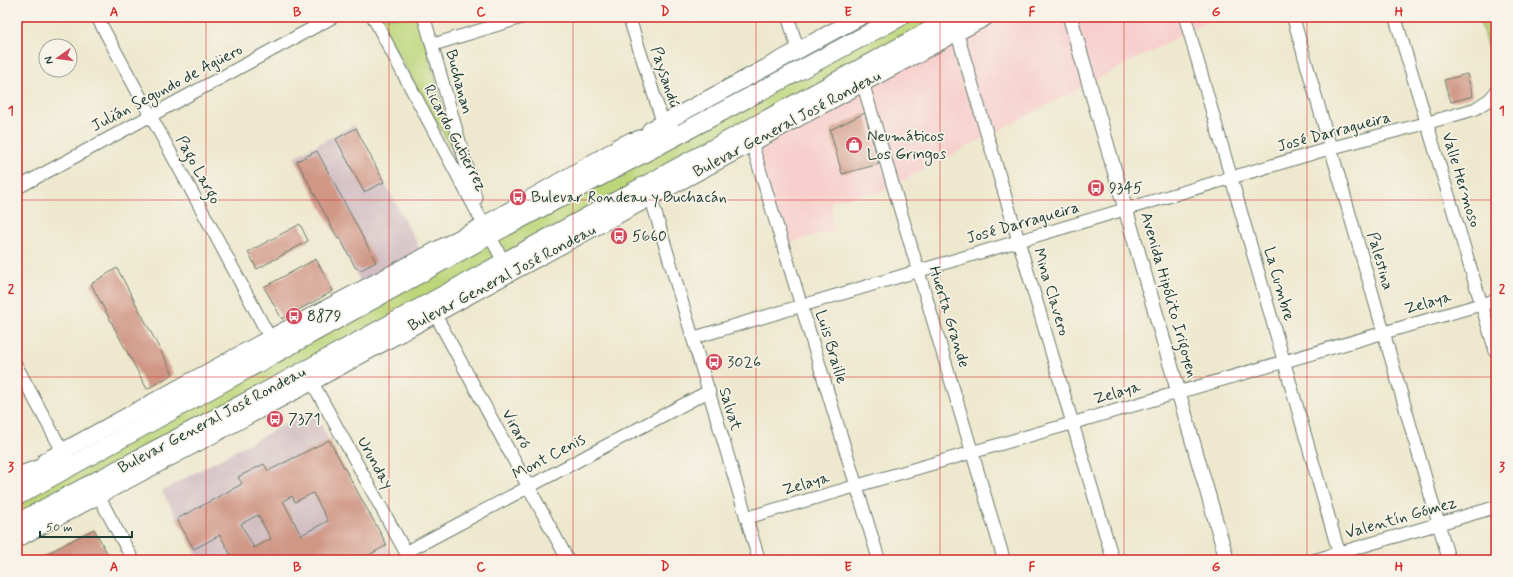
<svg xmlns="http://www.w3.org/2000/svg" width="1513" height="577" viewBox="0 0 1513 577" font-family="Mynerve,sans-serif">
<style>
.built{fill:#f7d0cd}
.industrial{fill:#d2bec3}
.green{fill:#bed67a;stroke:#6e8a57}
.building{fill:#d09786;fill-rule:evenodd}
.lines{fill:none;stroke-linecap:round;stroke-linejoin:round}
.minor-casing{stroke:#67796a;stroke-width:14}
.tertiary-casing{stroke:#67796a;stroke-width:16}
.secondary-casing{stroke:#67796a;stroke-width:18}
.primary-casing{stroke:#67796a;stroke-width:20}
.minor{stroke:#fff;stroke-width:12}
.tertiary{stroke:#fff;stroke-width:14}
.secondary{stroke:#fff;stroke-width:16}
.primary{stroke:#fff;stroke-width:18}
.grid{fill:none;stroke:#d62828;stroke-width:1;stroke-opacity:0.55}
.labels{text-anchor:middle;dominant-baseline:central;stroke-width:3.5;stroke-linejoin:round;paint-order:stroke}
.street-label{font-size:16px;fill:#1f3d34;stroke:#f7f3e8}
.poi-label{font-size:16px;fill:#1f3d34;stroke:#f7f3e8;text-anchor:start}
.neatline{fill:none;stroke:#d62828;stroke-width:1.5}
.grid-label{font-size:13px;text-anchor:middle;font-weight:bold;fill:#d62828}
</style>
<rect width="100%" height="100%" fill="#f7f3e8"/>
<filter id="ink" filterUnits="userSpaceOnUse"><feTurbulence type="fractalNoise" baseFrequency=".025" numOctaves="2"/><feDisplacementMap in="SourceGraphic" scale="8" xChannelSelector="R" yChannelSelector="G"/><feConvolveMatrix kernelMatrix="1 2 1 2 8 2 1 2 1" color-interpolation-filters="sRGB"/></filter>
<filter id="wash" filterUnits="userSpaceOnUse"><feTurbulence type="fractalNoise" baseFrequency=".012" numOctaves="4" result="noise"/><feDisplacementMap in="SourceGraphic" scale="16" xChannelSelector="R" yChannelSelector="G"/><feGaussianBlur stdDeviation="0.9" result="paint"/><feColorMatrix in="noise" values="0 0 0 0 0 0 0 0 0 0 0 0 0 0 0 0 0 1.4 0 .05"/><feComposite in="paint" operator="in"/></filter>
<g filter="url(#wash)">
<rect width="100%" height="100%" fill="#eee8ce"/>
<!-- built -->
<path class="built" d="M860 17H1216L881 192 831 201 834 230 783 245 732 86Z"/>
<!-- industrial -->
<path class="industrial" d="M354 125 421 251 361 283 294 157Z
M312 409 395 560H200L162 491Z"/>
<!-- green -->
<path class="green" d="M377 17H419L455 154Z
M860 17H986L17 539V476Z
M1479 17H1496V62L1492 63Z"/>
<g id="blocks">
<!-- building -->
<path class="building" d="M1467 74 1473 96 1451 102 1444 80Z
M865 113 879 164 842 174 830 130Z
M356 128 384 182 364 192 336 139Z
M317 151 376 262 361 270 355 267 340 238 338 239 297 161Z
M300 224 308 241 257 269 248 252Z
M316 259 333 291 282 319 264 287Z
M117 268 173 374 147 389 91 284Z
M329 440 387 545 360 560H231L233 559 220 535 194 549 177 519 242 484 238 477 264 464 268 471ZM313 493 328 521 301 535 283 501 292 496 295 502ZM258 515 271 539 254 548 241 524Z
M94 529 111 560H35Z"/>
</g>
</g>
<g filter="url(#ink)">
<use href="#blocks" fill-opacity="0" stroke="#67796a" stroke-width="1"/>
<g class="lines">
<defs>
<path id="minor" d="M97 17 211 227 270 338
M373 17 507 268
M424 17 476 199
M629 17 663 123
M788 17 798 50
M1185 17 1341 560
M1293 17 1449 560
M1395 17 1496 353
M957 33 1113 560
M432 45 523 17
M863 84 1004 560
M752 144 879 560
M17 188 333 17
M651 198 759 560
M435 314 568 560
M693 338 1331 148 1427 123 1475 109 1490 99 1496 92
M17 367 63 452
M312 382 410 560
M98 495 133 560
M746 518 1496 300
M406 552 709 391
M1315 560 1496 507"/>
<path id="tertiary" d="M1070 17 1227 560"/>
<path id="secondary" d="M650 130 860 17
M45 461 270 338 484 225 630 141
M17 539 312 382 510 273 986 17"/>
<path id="primary" d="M889 59 918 54
M619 147 670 129
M17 477 64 460
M17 496 490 235 900 17
M17 523 267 391 955 17"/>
</defs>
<!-- minor casing -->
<use href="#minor" class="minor-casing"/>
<!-- tertiary casing -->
<use href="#tertiary" class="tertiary-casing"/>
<!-- secondary casing -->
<use href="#secondary" class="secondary-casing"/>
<!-- primary casing -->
<use href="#primary" class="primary-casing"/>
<!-- minor -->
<use href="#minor" class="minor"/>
<!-- tertiary -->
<use href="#tertiary" class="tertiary"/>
<!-- secondary -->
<use href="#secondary" class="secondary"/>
<!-- primary -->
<use href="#primary" class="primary"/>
</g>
</g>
<!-- grid -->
<path class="grid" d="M206 17V560M389 17V560M573 17V560M756 17V560M940 17V560M1124 17V560M1307 17V560M17 200H1496M17 377H1496"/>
<!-- icons -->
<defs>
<symbol id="shop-disc" viewBox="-11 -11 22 22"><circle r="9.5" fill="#d1495b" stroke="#f7f3e8"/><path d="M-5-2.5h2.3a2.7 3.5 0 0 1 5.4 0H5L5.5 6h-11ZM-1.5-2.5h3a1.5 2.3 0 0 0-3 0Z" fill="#fff"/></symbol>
<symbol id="bus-disc" viewBox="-11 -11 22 22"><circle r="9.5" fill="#d1495b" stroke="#f7f3e8"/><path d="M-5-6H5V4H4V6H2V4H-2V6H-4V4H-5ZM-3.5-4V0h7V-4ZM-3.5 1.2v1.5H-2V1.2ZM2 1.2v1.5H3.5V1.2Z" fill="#fff"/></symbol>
</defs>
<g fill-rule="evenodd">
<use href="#shop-disc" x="844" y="135" width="20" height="20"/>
<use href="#bus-disc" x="1086" y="178" width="20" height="20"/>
<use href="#bus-disc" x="508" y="187" width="20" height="20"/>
<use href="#bus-disc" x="609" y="226" width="20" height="20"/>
<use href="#bus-disc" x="284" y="306" width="20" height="20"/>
<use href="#bus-disc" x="704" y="352" width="20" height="20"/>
<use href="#bus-disc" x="265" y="409" width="20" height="20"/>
</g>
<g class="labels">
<!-- street labels -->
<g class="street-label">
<text transform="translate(665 77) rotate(72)">Paysandú</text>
<text transform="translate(459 82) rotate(75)">Buchanan</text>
<text transform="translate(167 88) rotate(-28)">Julián Segundo de Agüero</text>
<text transform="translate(787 124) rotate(-28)">Bulevar General José Rondeau</text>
<text transform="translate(1334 132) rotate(-15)">José Darragueira</text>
<text transform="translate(455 138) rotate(62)">Ricardo Gutierrez</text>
<text transform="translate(198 170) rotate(61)">Pago Largo</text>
<text transform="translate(1461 180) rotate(73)">Valle Hermoso</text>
<text transform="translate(1023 223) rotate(-16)">José Darragueira</text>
<text transform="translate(1380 261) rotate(74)">Palestina</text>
<text transform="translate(502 278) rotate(-28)">Bulevar General José Rondeau</text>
<text transform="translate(1279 284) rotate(74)">La Cumbre</text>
<text transform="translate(1051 292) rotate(73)">Mina Clavero</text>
<text transform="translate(1169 295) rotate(74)">Avenida Hipólito Irigoyen</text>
<text transform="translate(1428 303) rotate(-16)">Zelaya</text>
<text transform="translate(949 317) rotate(73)">Huerta Grande</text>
<text transform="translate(831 347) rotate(73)">Luis Braille</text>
<text transform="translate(1117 393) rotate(-16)">Zelaya</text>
<text transform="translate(730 409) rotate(73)">Salvat</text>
<text transform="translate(212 420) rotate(-28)">Bulevar General José Rondeau</text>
<text transform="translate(516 429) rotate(61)">Viraró</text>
<text transform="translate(549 457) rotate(-28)">Mont Cenis</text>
<text transform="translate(375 463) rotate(61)">Urunday</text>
<text transform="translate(806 484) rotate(-16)">Zelaya</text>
<text transform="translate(1401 518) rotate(-16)">Valentín Gómez</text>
</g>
<!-- poi labels -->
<g class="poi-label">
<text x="867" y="136">Neumáticos<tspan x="867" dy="18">Los Gringos</tspan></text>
<text x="1109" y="188">9345</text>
<text x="531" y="197">Bulevar Rondeau y Buchacán</text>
<text x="632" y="236">5660</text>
<text x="307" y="316">8879</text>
<text x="727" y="362">3026</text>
<text x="288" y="419">7371</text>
</g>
</g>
<!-- margin -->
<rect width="1513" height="577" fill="none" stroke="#f7f3e8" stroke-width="44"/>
<!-- north arrow -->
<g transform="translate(58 58) rotate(256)"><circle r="19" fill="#f7f3e8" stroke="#a1aaa0"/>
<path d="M0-3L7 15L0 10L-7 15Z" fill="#d1495b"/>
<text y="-6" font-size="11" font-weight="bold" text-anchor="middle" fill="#1f3d34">N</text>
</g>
<!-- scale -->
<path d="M40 531v6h92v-6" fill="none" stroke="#1f3d34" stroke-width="2"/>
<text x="46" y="531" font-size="12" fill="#1f3d34" stroke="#f7f3e8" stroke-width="3" paint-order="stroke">50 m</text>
<rect x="22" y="22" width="1469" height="533" class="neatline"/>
<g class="grid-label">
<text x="114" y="16">A</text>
<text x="297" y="16">B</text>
<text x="481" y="16">C</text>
<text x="665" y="16">D</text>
<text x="848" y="16">E</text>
<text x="1032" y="16">F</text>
<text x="1216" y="16">G</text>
<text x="1399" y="16">H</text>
<text x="11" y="115">1</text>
<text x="1502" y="115">1</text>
<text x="11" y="293">2</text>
<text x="1502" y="293">2</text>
<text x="11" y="471">3</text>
<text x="1502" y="471">3</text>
<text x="114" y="571">A</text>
<text x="297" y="571">B</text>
<text x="481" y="571">C</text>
<text x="665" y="571">D</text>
<text x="848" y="571">E</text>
<text x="1032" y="571">F</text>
<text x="1216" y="571">G</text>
<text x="1399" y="571">H</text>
</g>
</svg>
